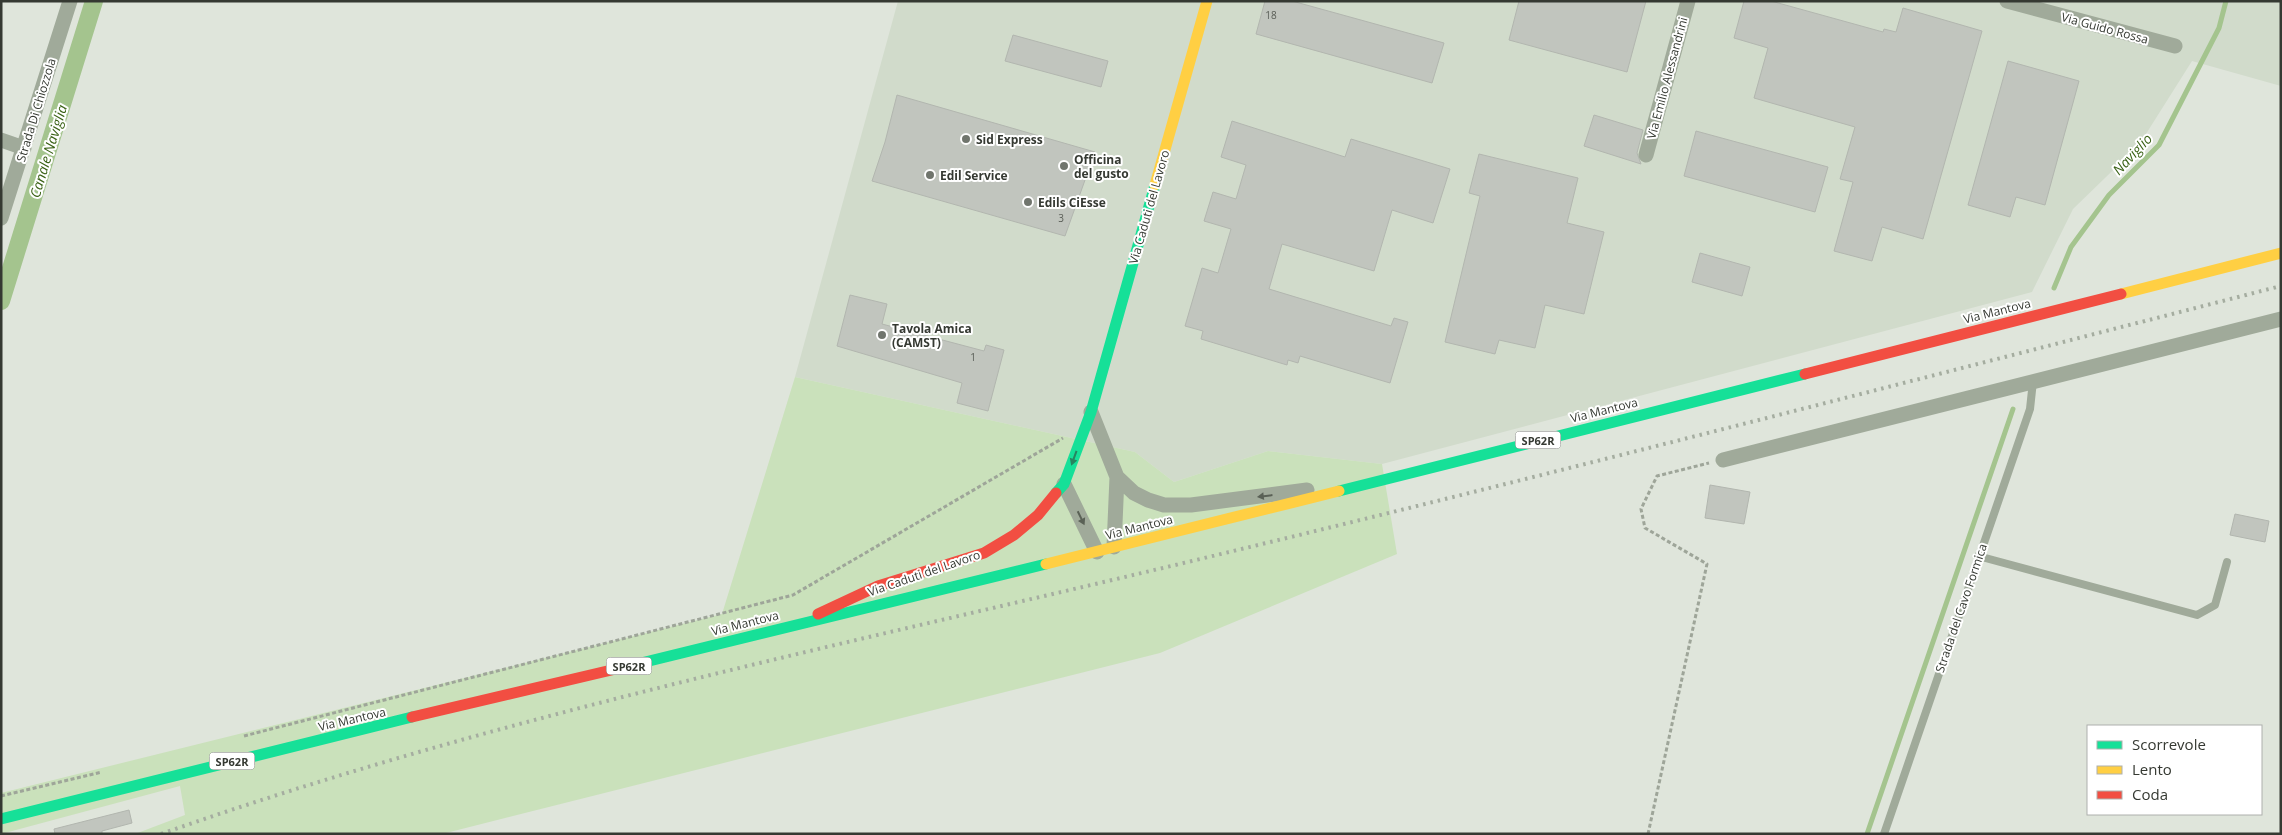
<svg xmlns="http://www.w3.org/2000/svg" width="2282" height="835" viewBox="0 0 2282 835" font-family="'Open Sans',sans-serif">
<style>
.built{fill:#d1dbcb}
.green{fill:#cae1bb}
.lines{fill:none;stroke-linecap:round;stroke-linejoin:round}
.stream{stroke:#a4c48e;stroke-width:5}
.canal{stroke:#a4c48e;stroke-width:18}
.building{fill:#c1c5be;stroke:#b2b6af}
.path{stroke:#9ea599;stroke-width:3;stroke-dasharray:4 2.5;stroke-linecap:butt}
.lane{stroke:#a0aa9a;stroke-width:8}
.street{stroke:#a0aa9a;stroke-width:15}
.fast{stroke:#16e098;stroke-width:11}
.slow{stroke:#ffcf43;stroke-width:11}
.jam{stroke:#f24e42;stroke-width:11}
.rail{stroke:#a5ada0;stroke-width:4;stroke-dasharray:2.5 5;stroke-linecap:butt}
.oneway{fill:#278460}
.oneway2{fill:#5a6156}
.poi-dot{fill:#70756d;stroke:#fff;stroke-width:2}
.labels{text-anchor:middle;dominant-baseline:central;stroke-width:4;stroke-linejoin:round;paint-order:stroke}
.number-label{font-size:10px;fill:#585c55}
.shield{fill:#fff;stroke:#727470;stroke-width:1}
.shield-label{font-size:11px;font-weight:bold;fill:#353932}
.street-label{font-size:12px;fill:#353932;stroke:#fff}
.poi-label{font-size:12px;font-weight:bold;fill:#353932;stroke:#fff;text-anchor:start}
.water-label{font-size:14px;font-style:italic;fill:#3a6216;stroke:#fff}
</style>
<rect width="100%" height="100%" fill="#dfe5db"/>
<!-- built -->
<path class="built" d="M898 1H2281V86L2192 61 2139 145 2073 209 2032 292 1382 464 1268 451 1174 482 1135 452 795 377Z"/>
<!-- green -->
<path class="green" d="M795 377 1135 452 1174 482 1268 451 1382 464 1397 554 1160 653 442 834H135L185 815 180 786 1 834V793L722 614Z"/>
<g class="lines">
<!-- stream -->
<path class="stream" d="M2054 288 2071 247 2109 195 2159 145 2219 28 2226 1
M1867 834 2013 409"/>
<!-- canal -->
<path class="canal" d="M1 301 94 1"/>
</g>
<!-- building -->
<path class="building" d="M1265 1H1292L1444 43 1432 83 1256 34Z
M1519 1H1646L1627 72 1509 40Z
M1744 1H1771L1883 32 1884 29 1896 32 1903 8 1982 31 1923 239 1882 227 1872 261 1834 251 1853 182 1840 179 1855 127 1754 98 1768 48 1734 38Z
M1013 35 1108 61 1101 87 1005 61Z
M2008 61 2079 81 2045 205 2016 197 2010 217 1968 205Z
M897 95 1095 152 1065 236 872 181 885 142Z
M1594 115 1643 130 1637 153 1641 164 1584 146Z
M1232 121 1345 157 1351 139 1450 169 1433 223 1392 210 1374 271 1282 244 1269 289 1391 326 1394 318 1408 322 1390 383 1300 356 1298 363 1288 360 1287 365 1201 339 1203 331 1185 326 1202 268 1218 273 1231 229 1204 221 1213 192 1236 199 1246 165 1221 157Z
M1696 131 1828 167 1815 212 1684 176Z
M1479 154 1578 178 1567 223 1604 232 1584 314 1545 305 1535 348 1499 340 1495 354 1445 342 1480 196 1469 193Z
M1700 253 1750 267 1742 296 1692 282Z
M850 295 887 304 882 324 984 351 986 345 1004 350 988 411 957 403 962 383 837 346Z
M1710 485 1750 492 1744 524 1705 518Z
M2235 514 2269 521 2265 542 2230 535Z
M129 810 132 823 102 831V834H55L54 829Z"/>
<g class="lines">
<!-- path -->
<path class="path" d="M244 736 793 595 1063 438
M1 796 102 772
M1648 834 1707 564 1645 528 1641 509 1657 476 1709 463"/>
<!-- lane -->
<path class="lane" d="M1978 556 2197 615 2215 605 2227 562
M1884 834 2030 409 2033 381"/>
<!-- street -->
<path class="street" d="M2007 1 2175 46
M1 140 24 148
M1646 155 1688 1
M1 218 70 1
M1091 412 1117 477 1134 493 1148 500 1164 505H1191L1307 490
M1723 460 2281 319
M1064 484 1097 552
M1114 547 1117 477"/>
<!-- fast -->
<path class="fast" d="M1339 491 1805 374
M1056 493 1064 484 1091 412 1155 185
M637 664 1046 564
M1 819 412 717"/>
<!-- slow -->
<path class="slow" d="M1155 185 1207 1
M2121 294 2281 253
M1046 564 1339 491"/>
<!-- jam -->
<path class="jam" d="M1805 374 2121 294
M818 614 878 586 984 553 1014 535 1038 515 1056 493
M412 717 637 664"/>
<!-- rail -->
<path class="rail" d="M161 834C490 718 833 647 1171 566 1542 477 1911 381 2281 286"/>
</g>
<!-- one-way arrows -->
<defs><path id="oneway-solid" d="M-6-.8H1V-3.2L6.5 0L1 3.2V.8H-6Z" transform="scale(1.25)"/></defs>
<use class="oneway" href="#oneway-solid" transform="translate(1074 458) rotate(110)"/>
<g class="oneway2">
<use href="#oneway-solid" transform="translate(1265 496) rotate(173)"/>
<use href="#oneway-solid" transform="translate(1081 518) rotate(64)"/>
</g>
<!-- markers -->
<g class="poi-dot">
<circle cx="966" cy="139" r="5"/>
<circle cx="1064" cy="166" r="5"/>
<circle cx="930" cy="175" r="5"/>
<circle cx="1028" cy="202" r="5"/>
<circle cx="882" cy="335" r="5"/>
</g>
<g class="labels">
<!-- number labels -->
<g class="number-label">
<text x="1271" y="15">18</text>
<text x="1061" y="218">3</text>
<text x="973" y="357">1</text>
</g>
<!-- shield labels -->
<g class="shield">
<rect x="1515.5" y="431.5" width="45" height="17" rx="4"/>
<rect x="606.5" y="657.5" width="45" height="17" rx="4"/>
<rect x="209.5" y="752.5" width="45" height="17" rx="4"/>
</g>
<g class="shield-label">
<text x="1538" y="440">SP62R</text>
<text x="629" y="666">SP62R</text>
<text x="232" y="761">SP62R</text>
</g>
<!-- street labels -->
<g class="street-label">
<text transform="translate(2105 28) rotate(15)">Via Guido Rossa</text>
<text transform="translate(1667 78) rotate(-75)">Via Emilio Alessandrini</text>
<text transform="translate(36 110) rotate(-73)">Strada Di Chiozzola</text>
<text transform="translate(1149 207) rotate(-74)">Via Caduti del Lavoro</text>
<text transform="translate(1997 311) rotate(-14)">Via Mantova</text>
<text transform="translate(1604 410) rotate(-14)">Via Mantova</text>
<text transform="translate(1139 527) rotate(-14)">Via Mantova</text>
<text transform="translate(924 573) rotate(-19)">Via Caduti del Lavoro</text>
<text transform="translate(1961 608) rotate(-71)">Strada del Cavo Formica</text>
<text transform="translate(745 623) rotate(-14)">Via Mantova</text>
<text transform="translate(352 719) rotate(-13)">Via Mantova</text>
</g>
<!-- poi labels -->
<g class="poi-label">
<text x="976" y="139">Sid Express</text>
<text x="1074" y="159">Officina<tspan x="1074" dy="14">del gusto</tspan></text>
<text x="940" y="175">Edil Service</text>
<text x="1038" y="202">Edils CiEsse</text>
<text x="892" y="328">Tavola Amica<tspan x="892" dy="14">(CAMST)</tspan></text>
</g>
<!-- water labels -->
<g class="water-label">
<text transform="translate(48 151) rotate(-73)">Canale Naviglia</text>
<text transform="translate(2132 154) rotate(-47)">Naviglio</text>
</g>
</g>
<!-- border -->
<rect width="2282" height="835" fill="none" stroke="#353932" stroke-width="5"/>
<!-- legend -->
<rect x="2087" y="725" width="175" height="90" fill="#ffffff" stroke="#aeb0ad"/>
<rect x="2097" y="741" width="25" height="8" fill="#16e098" stroke="#aeb0ad"/>
<text x="2132" y="750" font-size="15" fill="#353932">Scorrevole</text>
<rect x="2097" y="766" width="25" height="8" fill="#ffcf43" stroke="#aeb0ad"/>
<text x="2132" y="775" font-size="15" fill="#353932">Lento</text>
<rect x="2097" y="791" width="25" height="8" fill="#f24e42" stroke="#aeb0ad"/>
<text x="2132" y="800" font-size="15" fill="#353932">Coda</text>
</svg>
